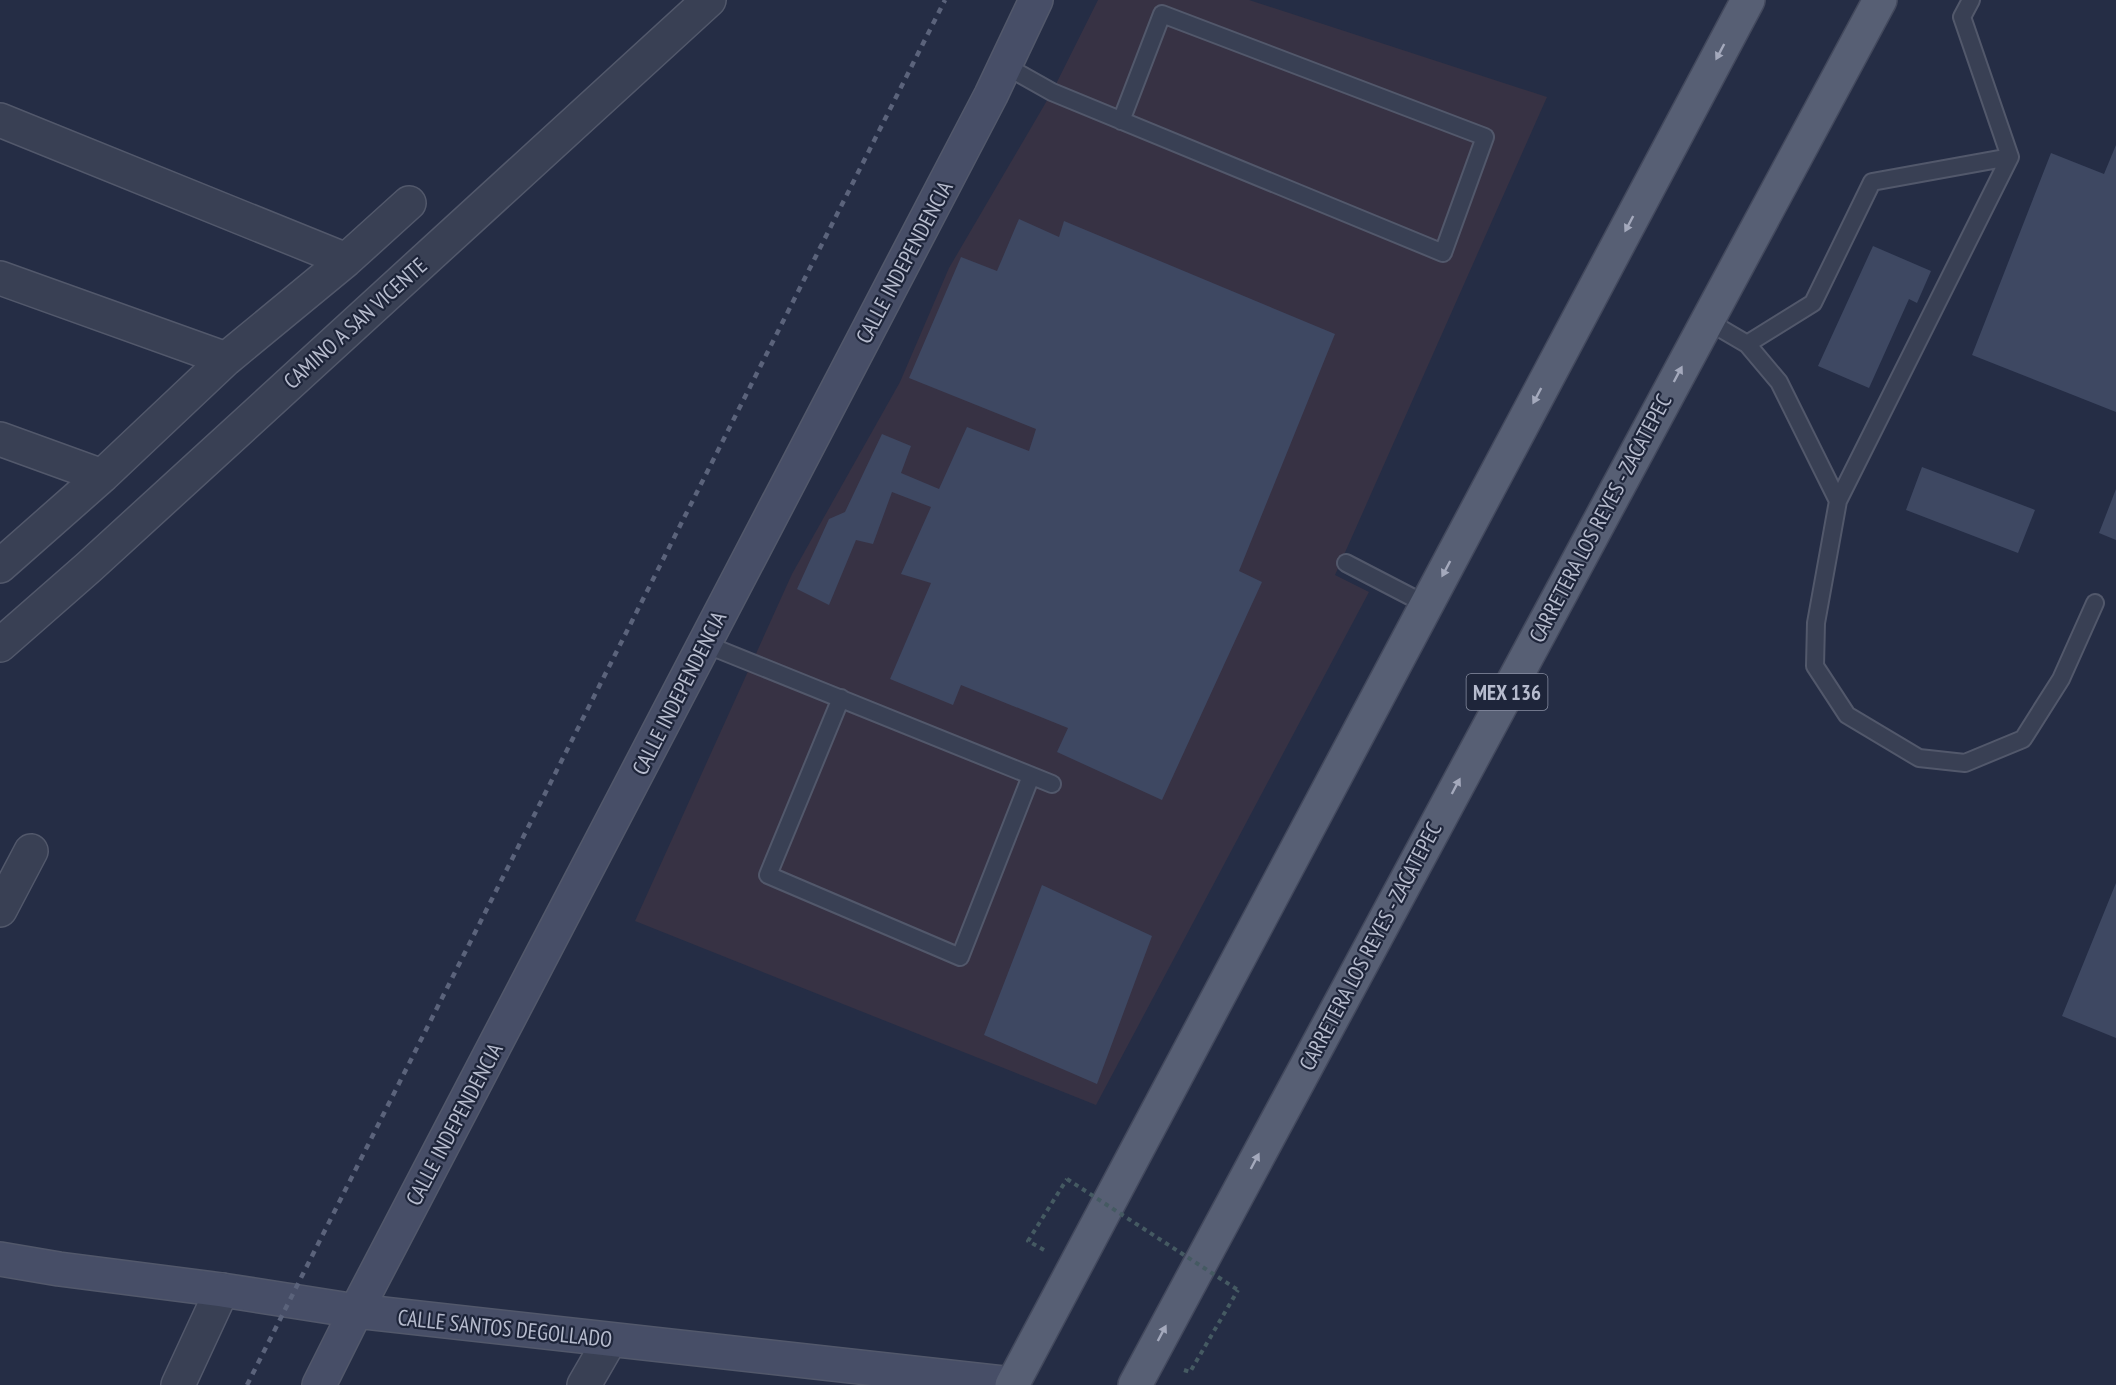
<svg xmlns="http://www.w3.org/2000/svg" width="2116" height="1385" viewBox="0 0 2116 1385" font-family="'PT Sans Narrow',sans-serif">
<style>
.medical{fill:#373244}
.building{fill:#3e4862}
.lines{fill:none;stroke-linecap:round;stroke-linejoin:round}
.lane-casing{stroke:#52586b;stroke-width:20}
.street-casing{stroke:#52586b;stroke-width:36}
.secondary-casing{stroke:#52586b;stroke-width:36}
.primary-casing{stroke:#43495d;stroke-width:36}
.path{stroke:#455a62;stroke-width:4;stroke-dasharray:4.5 4.5;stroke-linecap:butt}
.lane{stroke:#394054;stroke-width:16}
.street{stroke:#394054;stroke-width:33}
.secondary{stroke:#474e67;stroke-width:33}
.primary{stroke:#575f74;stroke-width:33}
.rail{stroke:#5b637b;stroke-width:4.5;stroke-dasharray:6 6;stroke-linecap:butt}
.path-bridge{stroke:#455a62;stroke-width:4;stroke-dasharray:4.5 4.5;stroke-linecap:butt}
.oneway{fill:#a4a9bc}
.labels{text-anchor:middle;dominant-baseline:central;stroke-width:4.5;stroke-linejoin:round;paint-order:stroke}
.shield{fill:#1e253a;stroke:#898fa2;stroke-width:1.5}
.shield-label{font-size:21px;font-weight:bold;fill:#b7bcce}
.street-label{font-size:22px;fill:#b7bcce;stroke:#1e253a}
</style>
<rect width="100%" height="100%" fill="#252d45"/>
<!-- medical -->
<path class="medical" d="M1098 0H1249L1547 97 1335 575 1369 592 1096 1105 635 921 792 574 900 382 949 268 1052 92Z"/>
<!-- building -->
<path class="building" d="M2116 145V412L1972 355 2051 153 2104 174Z
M1019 219 1059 237 1064 221 1335 334 1239 571 1262 582 1162 800 1057 752 1068 728 961 685 953 705 890 679 931 583 901 574 931 507 892 492 873 544 856 540 829 605 797 589 829 519 845 512 882 434 911 446 901 473 939 489 967 427 1029 451 1036 429 909 378 961 257 997 271Z
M1873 246 1931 271 1917 303 1909 299 1869 388 1818 366Z
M1922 467 2035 510 2018 553 1906 510Z
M2116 489V540L2099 533Z
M2116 883V1038L2062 1016Z
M1042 885 1152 936 1097 1084 984 1035Z"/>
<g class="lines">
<defs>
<path id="lane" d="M1971 0 1962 17 2010 157 1838 501 1816 623 1815 666 1847 715 1919 758 1965 763 2023 739 2061 679 2095 603
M1004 65 1052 92 1443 253 1485 137 1162 14 1121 121
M1706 320 1747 344 1779 382 1838 501
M1747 344 1813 303 1872 182 2010 157
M1346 563 1427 605
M705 644 1052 784
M841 698 768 875 960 957 1031 776"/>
<path id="street" d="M0 120 346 260
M0 278 226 359
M0 439 102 476
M0 566 102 476 226 359 346 260 409 203
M0 645 89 567 709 0
M0 910 31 851
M178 1385 222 1290
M584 1385 610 1340"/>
<path id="secondary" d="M0 1259 59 1269 222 1290 356 1311 1012 1384
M319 1385 356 1311 991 95 1036 0"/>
<path id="primary" d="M1012 1385 1748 0
M1135 1385 1880 0"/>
</defs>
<!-- lane casing -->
<use href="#lane" class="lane-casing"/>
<!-- street casing -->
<use href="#street" class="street-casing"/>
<!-- secondary casing -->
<use href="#secondary" class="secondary-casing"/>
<!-- primary casing -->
<use href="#primary" class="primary-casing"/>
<!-- path -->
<path class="path" d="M1044 1250 1028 1241 1067 1179
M1184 1370 1190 1372 1238 1290"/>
<!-- lane -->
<use href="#lane" class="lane"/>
<!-- street -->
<use href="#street" class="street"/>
<!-- secondary -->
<use href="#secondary" class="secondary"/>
<!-- primary -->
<use href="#primary" class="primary"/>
<!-- rail -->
<path class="rail" d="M247 1385 945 0"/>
<!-- path-bridge -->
<path class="path-bridge" d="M1067 1179 1238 1290"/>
</g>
<!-- one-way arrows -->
<defs><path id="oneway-solid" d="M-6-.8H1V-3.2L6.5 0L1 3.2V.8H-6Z" transform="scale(1.5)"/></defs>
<g class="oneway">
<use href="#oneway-solid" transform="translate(1720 52) rotate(118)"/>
<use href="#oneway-solid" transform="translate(1629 224) rotate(118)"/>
<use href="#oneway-solid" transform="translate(1678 374) rotate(-62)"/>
<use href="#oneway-solid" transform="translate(1537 396) rotate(118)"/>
<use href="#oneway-solid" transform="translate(1446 569) rotate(118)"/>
<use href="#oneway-solid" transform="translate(1456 786) rotate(-62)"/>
<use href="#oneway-solid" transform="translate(1255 1161) rotate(-62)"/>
<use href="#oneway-solid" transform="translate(1162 1333) rotate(-62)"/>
</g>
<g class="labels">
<!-- shield labels -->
<rect class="shield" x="1466.5" y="674" width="81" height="36" rx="4.5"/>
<g class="shield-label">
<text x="1507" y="692">MEX 136</text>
</g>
<!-- street labels -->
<g class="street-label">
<text transform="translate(904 262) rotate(-62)">CALLE INDEPENDENCIA</text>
<text transform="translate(355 323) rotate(-42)">CAMINO A SAN VICENTE</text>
<text transform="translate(1600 518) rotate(-62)">CARRETERA LOS REYES - ZACATEPEC</text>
<text transform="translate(679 693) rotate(-63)">CALLE INDEPENDENCIA</text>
<text transform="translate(1370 946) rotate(-62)">CARRETERA LOS REYES - ZACATEPEC</text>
<text transform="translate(454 1124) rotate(-62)">CALLE INDEPENDENCIA</text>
<text transform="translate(505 1328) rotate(6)">CALLE SANTOS DEGOLLADO</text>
</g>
</g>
</svg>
